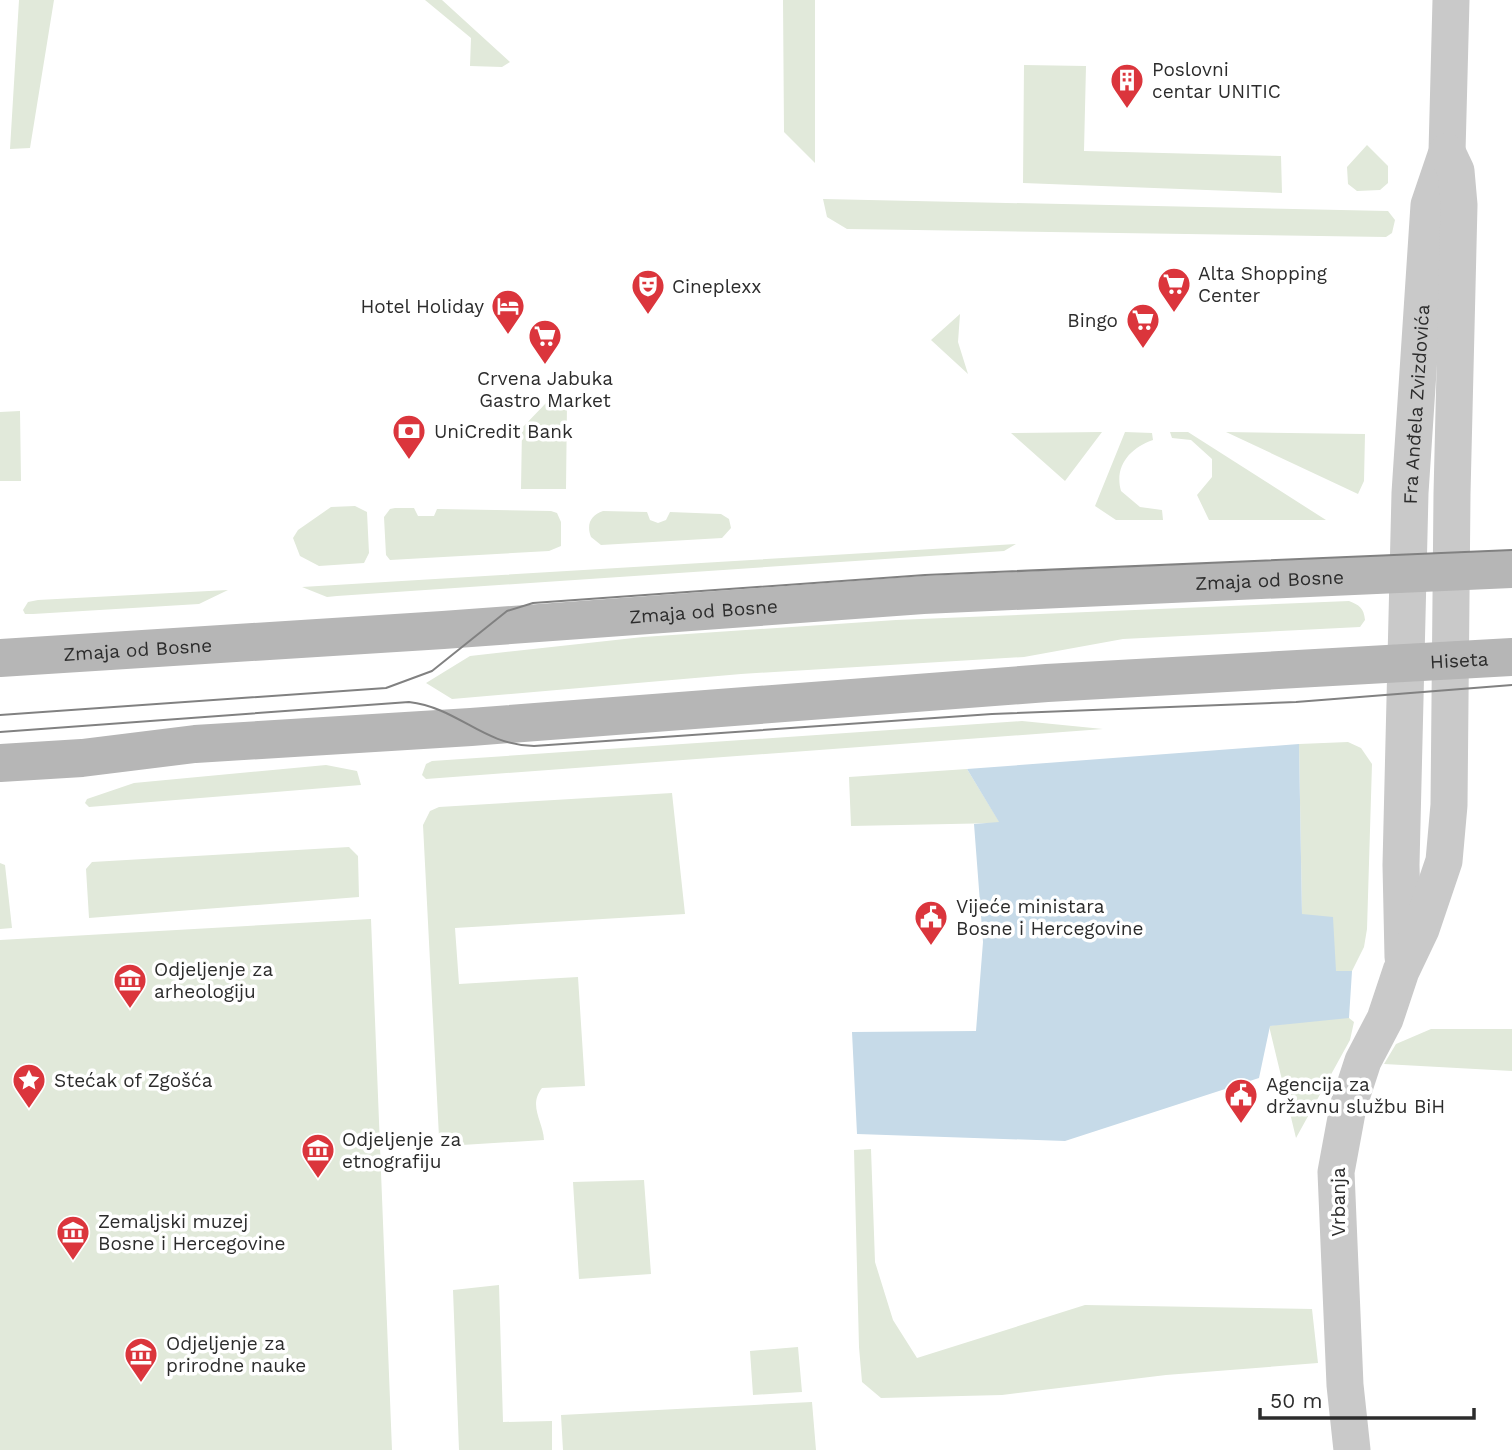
<svg xmlns="http://www.w3.org/2000/svg" width="1512" height="1450" viewBox="0 0 1512 1450" font-family="'Work Sans',sans-serif">
<style>
.green{fill:#e1e9da}
.water{fill:#c6dae8}
.lines{fill:none;stroke-linecap:round;stroke-linejoin:round}
.tertiary{stroke:#c9c9c9;stroke-width:37}
.secondary{stroke:#b6b6b6;stroke-width:38}
.tram{stroke:#818181;stroke-width:2}
.labels{text-anchor:middle;dominant-baseline:central;stroke-width:7;stroke-linejoin:round;paint-order:stroke}
.poi-label{font-size:19px;fill:#2c2c2c;stroke:#fff;text-anchor:start}
.street-label{font-size:19px;fill:#2c2c2c;stroke:#fff}
</style>
<rect width="100%" height="100%" fill="#fff"/>
<!-- green -->
<path class="green" d="M19 0H54L30 148 10 149Z
M425 0H442L510 62 502 67 470 66 471 38Z
M783 0H815V163L784 132Z
M1024 65 1086 66 1084 151 1281 156 1282 193 1023 183Z
M1367 145 1388 166V183L1380 190 1357 191 1348 184 1347 167Z
M823 199 1388 211 1395 220 1392 233 1386 237 847 229 827 217Z
M960 314 958 342 968 374 931 340Z
M546 403H567L566 489H521L522 428Z
M20 411 21 481H0V412Z
M1102 432 1065 481 1011 433Z
M1125 432 1152 433 1153 440C1130 448 1114 466 1121 491L1140 507 1162 510 1163 520H1116L1095 506Z
M1170 432H1188L1326 520H1209L1197 495 1212 477V459L1191 440 1172 438Z
M1226 432 1365 434 1364 481 1358 494Z
M331 507 355 506 367 512 369 553 364 563 319 566 300 556 293 538 298 530Z
M395 508H414L418 516H434L437 509 551 511 557 513 561 522V546L549 551 390 560 386 555 384 517 390 509Z
M603 511 647 512 650 520 658 523 666 520 670 512 721 514 729 519 731 528 722 538 601 545 591 537C586 524 591 515 603 511Z
M1016 544 1004 551 337 596 327 597 302 587Z
M228 590 199 604 33 614H25L23 610 28 602 38 600Z
M1349 601C1359 605 1364 608 1365 620L1360 627 1123 639 1024 657 741 674 452 699 426 683 470 656 643 637 896 620Z
M1022 721 1103 729 426 779 422 775 426 764 432 761Z
M1348 742 1361 748 1372 764 1367 929 1364 947 1352 971H1336L1302 914 1299 744Z
M326 765 357 771 361 785 89 807 85 803 87 799 134 783Z
M967 769 1000 823 851 826 849 777Z
M672 793 685 914 455 928 459 984 578 977 585 1086 542 1088C528 1106 543 1121 544 1140L446 1146 439 1137 423 825 430 811 439 807Z
M349 847 358 856 359 897 89 918 86 869 92 862Z
M0 863 5 865 12 928 0 929Z
M371 919 392 1450H0V940Z
M1335 1017 1349 1018 1354 1022 1350 1040 1296 1138 1269 1026Z
M1431 1029H1512V1071L1384 1064 1396 1044Z
M871 1149 875 1262 893 1320 917 1358 1085 1305 1312 1309 1318 1363 1166 1375 1002 1395 881 1398 862 1382 859 1347 854 1150Z
M644 1180 651 1274 579 1279 573 1182Z
M499 1285 503 1422 552 1421V1450H459L453 1290Z
M798 1347 802 1392 753 1395 750 1351Z
M812 1402 816 1450H563L561 1415Z"/>
<!-- water -->
<path class="water" d="M1299 744 1302 914 1333 917 1336 971H1352L1349 1018 1270 1026 1259 1078 1065 1141 857 1134 852 1032 976 1031 983 942 974 824 999 822 967 769Z"/>
<g class="lines">
<!-- tertiary -->
<g class="tertiary">
<path id="s1" d="M1403 957 1401 865 1410 493 1429 205 1447 152 1451 0"/>
<path d="M1352 1450 1345 1385 1336 1172 1348 1107 1363 1061 1385 1019 1401 971 1421 929 1444 861 1449 805 1452 494 1459 205 1456 171 1447 152"/>
</g>
<!-- secondary -->
<g class="secondary">
<path id="s2" d="M0 658 443 630 923 595 1512 569"/>
<path id="s3" d="M0 763 82 758 195 744 471 727 1047 683 1512 657"/>
</g>
<!-- tram -->
<path class="tram" d="M0 715 386 688 432 671 507 611 533 603 925 575 1512 550
M0 732 409 702C459 708 482 745 534 746L992 714 1296 702 1512 685"/>
</g>
<!-- icons -->
<defs>
<symbol id="building-pin" viewBox="-11 -11 22 30"><path d="M0 17L-7.5 6A9.5 9.5 0 1 1 7.5 6Z" fill="#db353c" stroke="#fff"/><path d="M-4-6H4V6H1V3H-1V6H-4ZM-2.5-4.3h1.7v1.8h-1.7ZM.8-4.3h1.7v1.8H.8ZM-2.5-1h1.7V.8h-1.7ZM.8-1h1.7V.8H.8Z" fill="#fff"/></symbol>
<symbol id="supermarket-pin" viewBox="-11 -11 22 30"><path d="M0 17L-7.5 6A9.5 9.5 0 1 1 7.5 6Z" fill="#db353c" stroke="#fff"/><path d="M-6-5.5h2.5l.6 2H6L4.5 2H-2.5L-4.4-4H-6ZM-1.5 3.2a1.3 1.3 0 1 0 .1 0ZM3 3.2a1.3 1.3 0 1 0 .1 0Z" fill="#fff"/></symbol>
<symbol id="theatre-pin" viewBox="-11 -11 22 30"><path d="M0 17L-7.5 6A9.5 9.5 0 1 1 7.5 6Z" fill="#db353c" stroke="#fff"/><path d="M-5-5.5Q0-4 5-5.5V0Q5 5 0 6Q-5 5-5 0ZM-3.3-2.5H-1v1.5H-3.3ZM1-2.5H3.3v1.5H1ZM-2.8 1Q0 5.5 2.8 1Z" fill="#fff"/></symbol>
<symbol id="hotel-pin" viewBox="-11 -11 22 30"><path d="M0 17L-7.5 6A9.5 9.5 0 1 1 7.5 6Z" fill="#db353c" stroke="#fff"/><path d="M-6-4.5h1.5V1H6V5H4.5V3h-9V5H-6ZM-4 0a1.8 1.8 0 1 1 3.6 0ZM.5 0V-2.5h3Q6-2.5 6 0Z" fill="#fff"/></symbol>
<symbol id="bank-pin" viewBox="-11 -11 22 30"><path d="M0 17L-7.5 6A9.5 9.5 0 1 1 7.5 6Z" fill="#db353c" stroke="#fff"/><path d="M-6-4H6V4H-6ZM0-2.3a2.3 2.3 0 1 0 0 4.6a2.3 2.3 0 1 0 0-4.6Z" fill="#fff"/></symbol>
<symbol id="civic-pin" viewBox="-11 -11 22 30"><path d="M0 17L-7.5 6A9.5 9.5 0 1 1 7.5 6Z" fill="#db353c" stroke="#fff"/><path d="M-.6-6.5H3V-4.5H.6V-3L4-1V1h2V6H-6V1h2V-1L-.6-3ZM-1.2 2.5V6h2.4V2.5Z" fill="#fff"/></symbol>
<symbol id="museum-pin" viewBox="-11 -11 22 30"><path d="M0 17L-7.5 6A9.5 9.5 0 1 1 7.5 6Z" fill="#db353c" stroke="#fff"/><path d="M0-6L6-3V-2H-6V-3ZM-5-1h2V3h-2ZM-1-1h2V3h-2ZM3-1h2V3H3ZM-6 4H6V6H-6Z" fill="#fff"/></symbol>
<symbol id="sight-pin" viewBox="-11 -11 22 30"><path d="M0 17L-7.5 6A9.5 9.5 0 1 1 7.5 6Z" fill="#db353c" stroke="#fff"/><path d="M0-6L1.8-2.2L6-1.7L2.9 1.2L3.7 5.4L0 3.3L-3.7 5.4L-2.9 1.2L-6-1.7L-1.8-2.2Z" fill="#fff"/></symbol>
</defs>
<g fill-rule="evenodd">
<use href="#building-pin" x="1108" y="61" width="38" height="52"/>
<use href="#supermarket-pin" x="1155" y="265" width="38" height="52"/>
<use href="#theatre-pin" x="629" y="267" width="38" height="52"/>
<use href="#hotel-pin" x="489" y="287" width="38" height="52"/>
<use href="#supermarket-pin" x="1124" y="301" width="38" height="52"/>
<use href="#supermarket-pin" x="526" y="317" width="38" height="52"/>
<use href="#bank-pin" x="390" y="412" width="38" height="52"/>
<use href="#civic-pin" x="912" y="898" width="38" height="52"/>
<use href="#museum-pin" x="111" y="961" width="38" height="52"/>
<use href="#sight-pin" x="10" y="1061" width="38" height="52"/>
<use href="#civic-pin" x="1222" y="1076" width="38" height="52"/>
<use href="#museum-pin" x="299" y="1131" width="38" height="52"/>
<use href="#museum-pin" x="54" y="1213" width="38" height="52"/>
<use href="#museum-pin" x="122" y="1335" width="38" height="52"/>
</g>
<g class="labels">
<!-- poi labels -->
<g class="poi-label">
<text x="1152" y="69">Poslovni<tspan x="1152" dy="22">centar UNITIC</tspan></text>
<text x="1198" y="273">Alta Shopping<tspan x="1198" dy="22">Center</tspan></text>
<text x="672" y="286">Cineplexx</text>
<text x="484" y="306" text-anchor="end">Hotel Holiday</text>
<text x="1118" y="320" text-anchor="end">Bingo</text>
<text x="545" y="378" text-anchor="middle">Crvena Jabuka<tspan x="545" dy="22">Gastro Market</tspan></text>
<text x="434" y="431">UniCredit Bank</text>
<text x="956" y="906">Vijeće ministara<tspan x="956" dy="22">Bosne i Hercegovine</tspan></text>
<text x="154" y="969">Odjeljenje za<tspan x="154" dy="22">arheologiju</tspan></text>
<text x="54" y="1080">Stećak of Zgošća</text>
<text x="1266" y="1084">Agencija za<tspan x="1266" dy="22">državnu službu BiH</tspan></text>
<text x="342" y="1139">Odjeljenje za<tspan x="342" dy="22">etnografiju</tspan></text>
<text x="98" y="1221">Zemaljski muzej<tspan x="98" dy="22">Bosne i Hercegovine</tspan></text>
<text x="166" y="1343">Odjeljenje za<tspan x="166" dy="22">prirodne nauke</tspan></text>
</g>
<!-- street labels -->
<g class="street-label">
<text stroke="none"><textPath href="#s1" startOffset="553">Fra Anđela Zvizdovića</textPath></text>
<text stroke="none"><textPath href="#s2" startOffset="1272">Zmaja od Bosne</textPath></text>
<text stroke="none"><textPath href="#s2" startOffset="705">Zmaja od Bosne</textPath></text>
<text stroke="none"><textPath href="#s2" startOffset="138">Zmaja od Bosne</textPath></text>
<text stroke="none"><textPath href="#s3" startOffset="1463">Hiseta</textPath></text>
<text transform="translate(1338 1202) rotate(-90)">Vrbanja</text>
</g>
</g>
<!-- scale -->
<path d="M1260 1408v10h214v-10" fill="none" stroke="#2c2c2c" stroke-width="3.5"/>
<text x="1270" y="1408" font-size="21" fill="#2c2c2c" stroke="#ffffff" stroke-width="5" paint-order="stroke">50 m</text>
</svg>
